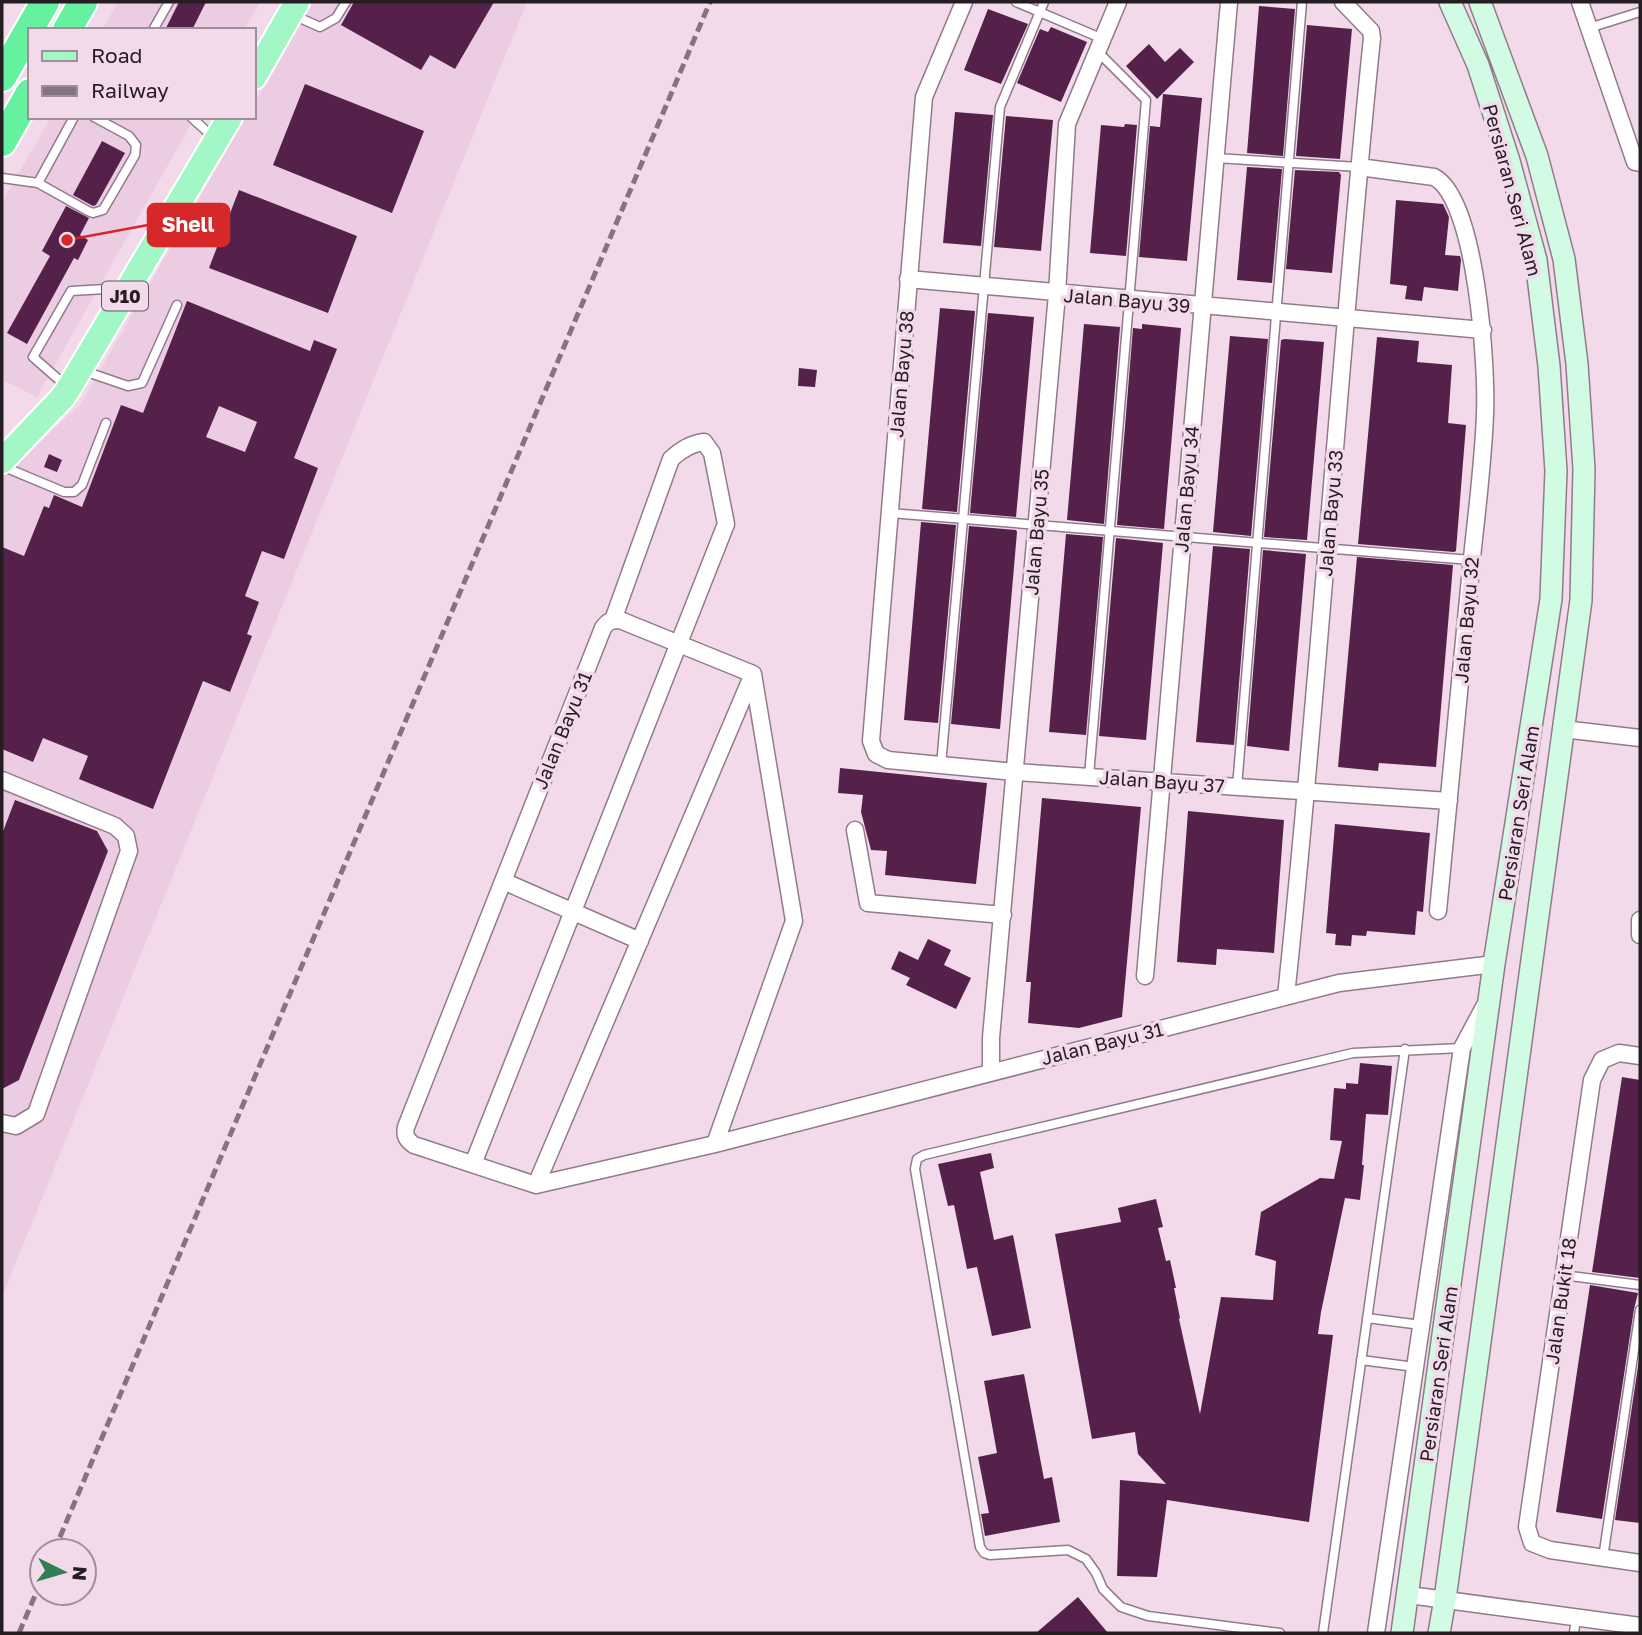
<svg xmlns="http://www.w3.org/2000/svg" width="1642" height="1635" viewBox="0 0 1642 1635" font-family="'Golos Text',sans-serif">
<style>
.built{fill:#ebcce3}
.building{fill:#55214b;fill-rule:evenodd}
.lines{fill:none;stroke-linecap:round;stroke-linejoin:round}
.lane-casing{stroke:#917b8b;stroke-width:11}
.street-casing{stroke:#917b8b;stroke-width:19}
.secondary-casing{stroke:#917b8b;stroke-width:24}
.primary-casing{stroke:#fff;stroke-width:28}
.highway-casing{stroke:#fff;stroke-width:32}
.lane{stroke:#fff;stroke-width:8}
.street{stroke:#fff;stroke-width:16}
.secondary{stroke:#d1fbe3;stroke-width:21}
.primary{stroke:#a3f7c7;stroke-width:24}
.highway{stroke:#66f1a1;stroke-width:28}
.rail{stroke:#84747f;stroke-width:5;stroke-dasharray:10 5;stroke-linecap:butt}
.labels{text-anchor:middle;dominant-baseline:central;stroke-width:7;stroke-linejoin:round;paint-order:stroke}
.shield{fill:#f2daeb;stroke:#63565f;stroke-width:2}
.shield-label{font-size:18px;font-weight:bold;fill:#261d23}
.street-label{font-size:19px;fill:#261d23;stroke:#f2daeb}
.leader{fill:none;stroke:#d62828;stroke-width:2.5}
.callout-dot{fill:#d62828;stroke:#f2daeb;stroke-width:2.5}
.callout{fill:#d62828;stroke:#d62828;stroke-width:2.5}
.callout-label{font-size:21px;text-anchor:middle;font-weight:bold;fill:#fff}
</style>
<rect width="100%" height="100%" fill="#f2daeb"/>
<!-- built -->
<path class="built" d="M118 2H260L244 30H102Z
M313 2H527L2 1297V476L80 405 246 117H254V104Z
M51 117H195L37 397 2 380V202Z"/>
<!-- building -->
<path class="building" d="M179 2H206L192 30H165Z
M354 2H494L455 69 430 55 421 70 341 25Z
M1259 6 1295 9 1283 156 1247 153Z
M988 9 1028 24 1001 84 964 70Z
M1307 25 1352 29 1340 159 1296 156Z
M1051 27 1087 42 1061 102 1017 83 1040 29 1048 32Z
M1149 44 1165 62 1180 48 1194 62 1157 99 1126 66Z
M305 84 424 131 392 213 273 165Z
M1163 94 1202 98 1187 261 1139 257 1150 126 1160 127Z
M955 112 993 115 981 246 943 243Z
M1006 116 1053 120 1041 251 994 247Z
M1125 124 1137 125 1126 256 1090 253 1101 125 1124 127Z
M102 141 125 153 96 205 93 206 73 195Z
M1247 167 1282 169 1272 283 1237 280Z
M1295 170 1339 172 1341 175 1332 273 1286 269Z
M239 190 357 236 328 313 209 268Z
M1396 200 1443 204 1449 217 1445 255 1460 256 1461 260 1458 291 1424 287 1422 301 1405 299 1407 286 1390 284Z
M66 206 89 218 80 235 88 240 78 260 74 258 27 344 7 333 50 256 42 251Z
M187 301 310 351 314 340 337 349 294 458 318 468 284 559 262 551 245 596 259 602 247 634 252 636 230 692 203 681 153 809 79 779 88 756 43 738 33 762 2 749V547L24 556 44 506 49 508 54 495 82 507 121 405 143 413ZM219 406 257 422 245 452 206 437Z
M940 308 975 311 957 512 922 509Z
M988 313 1034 317 1016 517 970 513Z
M1084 324 1120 327 1104 524 1067 520Z
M1142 324 1181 328 1164 529 1117 525 1133 328 1142 329Z
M1230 336 1268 339 1251 536 1213 532Z
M1377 337 1419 341 1417 362 1452 365 1448 423 1466 425 1456 551 1454 552 1358 544Z
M1285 339 1324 342 1307 540 1264 537 1281 340Z
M799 368 817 370 815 387 798 386Z
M49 454 62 460 57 472 44 467Z
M921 522 956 525 938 723 904 720Z
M969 526 1016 530 1017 532 1000 729 951 724Z
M1066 534 1103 537 1086 735 1049 732Z
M1116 538 1163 543 1146 740 1099 736Z
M1213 546 1250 549 1234 745 1196 742Z
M1263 550 1306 554 1289 751 1247 746Z
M1357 557 1453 565 1436 767 1379 763 1378 771 1338 767Z
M840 768 987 783 976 884 885 875 887 851 871 850 861 812 863 795 838 793Z
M1042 798 1141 807 1122 1017 1079 1028 1028 1023 1031 982H1026Z
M15 800 97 831 108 851 19 1080 2 1089V834Z
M1188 811 1284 820 1274 953 1217 949 1216 965 1177 962Z
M1335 824 1430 833 1423 912 1417 911 1415 935 1367 931 1366 936 1352 935 1351 946 1335 945 1336 934 1326 933Z
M928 939 951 950 944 965 971 978 956 1009 906 985 910 978 891 969 899 951 918 960Z
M1360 1063 1392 1066 1388 1115 1366 1114 1362 1165H1364L1360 1200 1345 1198 1321 1312 1318 1334 1333 1335 1309 1522 1167 1500 1157 1577 1117 1576 1120 1480 1166 1484 1138 1454 1135 1432 1092 1439 1055 1234 1121 1222 1118 1208 1156 1199 1163 1227 1158 1228 1166 1261 1170 1260 1176 1288H1174L1180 1318 1179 1319 1200 1414 1221 1297 1273 1300 1276 1261 1255 1255 1261 1212 1320 1178 1334 1179 1342 1141 1330 1140 1334 1088 1346 1089V1083L1358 1084Z
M1622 1077 1640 1080V1278L1592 1272Z
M991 1153 994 1168 980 1172 994 1240 1013 1235 1031 1328 992 1336 977 1267 967 1269 954 1205 948 1206 938 1164Z
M1590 1285 1638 1293 1634 1309 1602 1519 1556 1512Z
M1640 1353V1523L1615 1520Z
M1024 1374 1044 1479 1052 1477 1060 1522 985 1536 981 1514 989 1513 978 1457 997 1453 984 1381Z
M1078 1597 1108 1633H1036Z"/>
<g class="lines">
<defs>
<path id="lane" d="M1016 2 1103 39
M293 15 320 27 336 18 346 2
M1589 28 1640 12
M153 30 169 2
M191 117 214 138
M1216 158 1359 167
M2 178 38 183 88 211 93 213 103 210 135 155 136 145 129 136 94 117
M38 183 74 117
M84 371 128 386 142 383 177 305
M66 386 33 357 71 291 123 288
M2 466 64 492H74L82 485 106 423
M890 513 1471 560
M941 765 1000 107 1044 2
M1089 776 1146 100 1098 52
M1237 787 1302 2
M1563 1275 1640 1285
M1367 1318 1421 1325
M1361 1360 1415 1367
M1603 1558 1640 1310
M1280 1633 1148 1616 1121 1607 1103 1589 1096 1573 1086 1559 1068 1550 990 1555 984 1553 980 1547 915 1169 917 1159 924 1155 1353 1053 1462 1048
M1323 1633 1405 1049
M1574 1633 1576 1617"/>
<path id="street" d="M964 2 924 97 871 741 876 754 888 760 1015 772 1449 801
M1580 2 1635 162 1640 163
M1359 167 1434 177C1477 199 1487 368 1485 414 1483 469 1475 524 1470 578 1459 689 1449 800 1438 911
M908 279 1483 330
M1563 729 1640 738
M2 780 115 826 126 836 129 851 36 1114 16 1126 2 1123
M855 830 868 903 1003 915
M503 881 640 941
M1640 920V935
M1145 976 1229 2
M1286 996C1320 677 1339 357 1372 38L1371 31 1343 2
M1640 1056 1619 1053 1602 1060 1592 1080 1527 1527 1532 1543 1550 1550 1640 1563
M991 1072V1038L1057 294 1067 124 1118 2
M715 1144 794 921 753 674 620 620C611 620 608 621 603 628L406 1127C404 1136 407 1140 414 1145L536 1185 715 1144 1339 983 1494 964
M473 1164 726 524 712 453 704 442C692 443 679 451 671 459L613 620
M536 1185 753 674
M1409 1595 1640 1626
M1376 1633 1462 1048 1484 1007"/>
<path id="secondary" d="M1402 1633 1494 964 1551 599 1556 471 1549 366 1536 260 1509 161 1478 65 1450 2
M1439 1633 1445 1599 1581 600 1584 469 1577 364 1564 259 1537 156 1480 2"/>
<path id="primary" d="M254 77 297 2
M2 461 62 398 69 388 230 117"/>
<path id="highway" d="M67 30 83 2
M2 77 45 2
M2 142 30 93"/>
</defs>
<!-- lane casing -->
<use href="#lane" class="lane-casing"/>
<!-- street casing -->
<use href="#street" class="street-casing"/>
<!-- secondary casing -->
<use href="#secondary" class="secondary-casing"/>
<!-- primary casing -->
<use href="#primary" class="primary-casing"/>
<!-- highway casing -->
<use href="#highway" class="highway-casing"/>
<!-- lane -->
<use href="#lane" class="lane"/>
<!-- street -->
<use href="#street" class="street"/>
<!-- secondary -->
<use href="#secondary" class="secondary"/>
<!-- primary -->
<use href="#primary" class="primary"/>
<!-- highway -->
<use href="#highway" class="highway"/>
<!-- rail -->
<path class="rail" d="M54 1551 710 2
M19 1633 42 1579"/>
</g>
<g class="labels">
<!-- shield labels -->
<rect class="shield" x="102" y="281.5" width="46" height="29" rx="5"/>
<g class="shield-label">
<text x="125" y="296">J10</text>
</g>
<!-- street labels -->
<g class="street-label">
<text transform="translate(1513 190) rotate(75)">Persiaran Seri Alam</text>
<text transform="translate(1127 300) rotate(5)">Jalan Bayu 39</text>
<text transform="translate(901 374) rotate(-85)">Jalan Bayu 38</text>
<text transform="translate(1186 489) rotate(-85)">Jalan Bayu 34</text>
<text transform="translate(1330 513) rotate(-85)">Jalan Bayu 33</text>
<text transform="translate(1036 532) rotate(-85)">Jalan Bayu 35</text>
<text transform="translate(1466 620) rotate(-85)">Jalan Bayu 32</text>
<text transform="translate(562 730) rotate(-68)">Jalan Bayu 31</text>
<text transform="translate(1162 781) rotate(4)">Jalan Bayu 37</text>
<text transform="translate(1518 813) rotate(-81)">Persiaran Seri Alam</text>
<text transform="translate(1102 1043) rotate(-14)">Jalan Bayu 31</text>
<text transform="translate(1560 1301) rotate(-82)">Jalan Bukit 18</text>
<text transform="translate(1438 1374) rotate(-82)">Persiaran Seri Alam</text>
</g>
</g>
<!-- callouts -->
<path class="leader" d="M67 240L148 225"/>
<circle class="callout-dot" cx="67" cy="240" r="7"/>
<rect class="callout" x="148" y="204" width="81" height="42" rx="7"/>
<g class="callout-label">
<text x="188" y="232">Shell</text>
</g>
<!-- border -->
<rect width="1642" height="1635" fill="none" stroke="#261d23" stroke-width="7"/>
<!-- legend -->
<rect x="28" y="28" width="228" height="91" fill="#f2daeb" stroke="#a08e9b" stroke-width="2"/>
<rect x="42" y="51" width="35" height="10" fill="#a3f7c7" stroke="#a08e9b" stroke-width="2"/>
<text x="91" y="63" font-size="21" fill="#261d23">Road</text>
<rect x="42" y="86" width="35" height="10" fill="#84747f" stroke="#a08e9b" stroke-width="2"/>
<text x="91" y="98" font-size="21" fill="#261d23">Railway</text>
<!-- north arrow -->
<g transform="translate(63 1572) rotate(95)"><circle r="33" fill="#f2daeb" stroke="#a08e9b" stroke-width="2"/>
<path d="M0-5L12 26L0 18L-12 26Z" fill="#2f8153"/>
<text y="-10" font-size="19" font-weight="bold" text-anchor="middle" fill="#261d23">N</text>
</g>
</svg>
